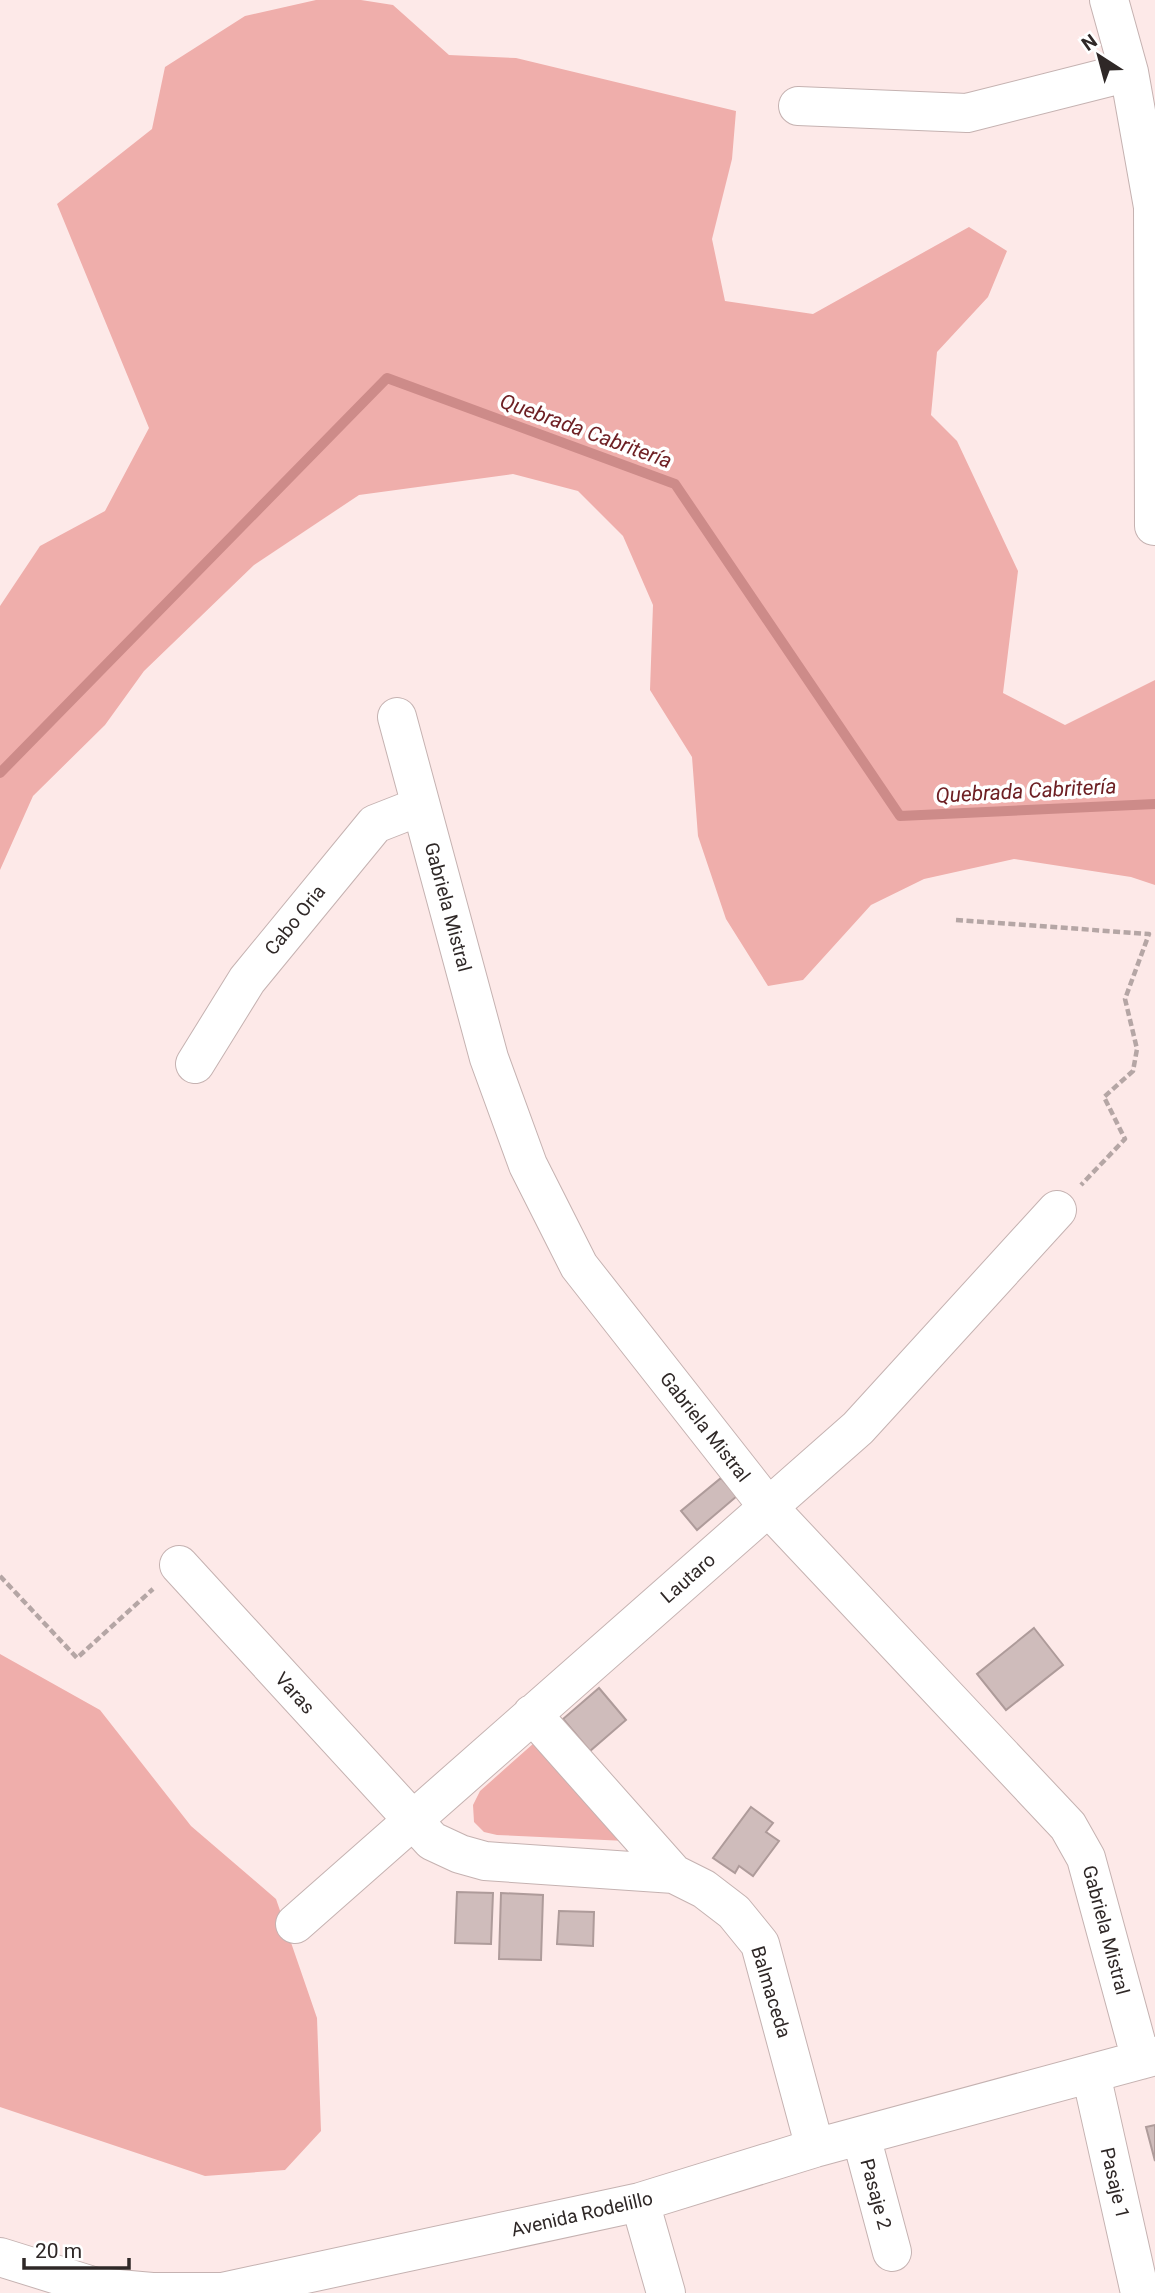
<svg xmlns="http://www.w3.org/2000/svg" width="1155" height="2293" viewBox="0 0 1155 2293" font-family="Roboto,sans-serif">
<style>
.green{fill:#efaeab}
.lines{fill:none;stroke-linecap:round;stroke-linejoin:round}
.stream{stroke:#cd8b89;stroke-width:10}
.building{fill:#cfbcbb;stroke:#ae9b9a;stroke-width:2}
.minor-casing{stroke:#c5b2b1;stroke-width:40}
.path{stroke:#b5a6a5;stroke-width:4.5;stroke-dasharray:7 3.5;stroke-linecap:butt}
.minor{stroke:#fff;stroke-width:38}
.labels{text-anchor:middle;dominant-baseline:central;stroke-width:7;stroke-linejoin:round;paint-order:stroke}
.street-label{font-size:19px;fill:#2f2827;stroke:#fff}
.water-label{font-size:21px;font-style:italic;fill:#6e2024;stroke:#fff}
</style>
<rect width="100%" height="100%" fill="#fde9e8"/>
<!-- green -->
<path class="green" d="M316 0H361L393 5 449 55 516 58 736 111 732 159 712 239 725 301 813 314 969 227 1007 251 988 297 937 352 931 415 957 441 1018 571 1003 693 1065 725 1155 680V885L1131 877 1014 859 924 879 871 905 803 980 768 986 726 919 698 836 692 757 650 690 653 605 623 536 578 491 513 474 359 495 254 565 144 671 105 725 33 796 0 870V606L40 546 105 511 149 428 57 204 152 129 165 67 245 16Z
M0 1654 100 1710 191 1826 276 1899 317 2018 321 2131 285 2170 205 2176 0 2107Z
M534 1743 626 1841 497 1835 484 1832 474 1822 473 1805 480 1791Z"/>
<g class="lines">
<!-- stream -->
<path class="stream" d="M0 773 387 378 675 484 900 816 1155 804"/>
</g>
<!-- building -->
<path class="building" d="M721 1478 737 1496 697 1530 681 1511Z
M1034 1628 1063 1665 1006 1710 977 1674Z
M599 1688 626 1720 590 1751 563 1719Z
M751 1807 773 1823 766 1832 779 1841 753 1876 739 1866 735 1873 713 1858Z
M457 1892 493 1893 491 1944 455 1943Z
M501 1893 543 1895 541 1960 499 1959Z
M559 1911 594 1912 593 1946 557 1944Z
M1155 2125V2161L1146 2127Z"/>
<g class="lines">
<defs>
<path id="minor" d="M1109 0 1129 72 1153 207 1154 526
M798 106 967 113 1129 72
M397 717 489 1058 528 1165 579 1266 769 1508 1068 1826 1086 1858 1141 2060
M195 1064 247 980 375 824 421 806
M179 1565 432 1841 460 1854 485 1861 674 1874
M532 1714 674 1874 704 1889 734 1912 760 1944 815 2148
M295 1924 858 1428 1057 1210
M1091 2074 1140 2293
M861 2136 892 2252
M640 2202 666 2293
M0 2257 96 2287 152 2292H222L640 2202 815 2148 1155 2056"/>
</defs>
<!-- minor casing -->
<use href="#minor" class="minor-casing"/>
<!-- path -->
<path class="path" d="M956 920 1149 934 1125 999 1137 1049 1133 1071 1104 1097 1125 1139 1081 1185
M0 1576 77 1658 153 1589"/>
<!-- minor -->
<use href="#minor" class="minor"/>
</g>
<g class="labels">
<!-- street labels -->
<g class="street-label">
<text transform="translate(448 907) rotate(75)">Gabriela Mistral</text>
<text transform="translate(295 920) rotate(-51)">Cabo Oria</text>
<text transform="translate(705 1427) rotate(52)">Gabriela Mistral</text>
<text transform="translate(688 1578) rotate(-41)">Lautaro</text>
<text transform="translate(295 1693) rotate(48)">Varas</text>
<text transform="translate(1106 1930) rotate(75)">Gabriela Mistral</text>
<text transform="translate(771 1992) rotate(73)">Balmaceda</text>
<text transform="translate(1115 2183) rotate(77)">Pasaje 1</text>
<text transform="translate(876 2194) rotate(75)">Pasaje 2</text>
<text transform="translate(582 2214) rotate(-13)">Avenida Rodelillo</text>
</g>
<!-- water labels -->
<g class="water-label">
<text transform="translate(586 431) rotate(20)">Quebrada Cabritería</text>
<text transform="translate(1026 791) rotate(-3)">Quebrada Cabritería</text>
</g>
</g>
<!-- north arrow -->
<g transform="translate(1099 56) rotate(324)" stroke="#ffffff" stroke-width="5" paint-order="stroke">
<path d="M0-5L12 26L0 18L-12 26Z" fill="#2f2827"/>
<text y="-10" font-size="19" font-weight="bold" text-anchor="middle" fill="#2f2827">N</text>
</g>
<!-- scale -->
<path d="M24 2258v10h105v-10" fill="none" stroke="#2f2827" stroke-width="3.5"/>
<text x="35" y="2258" font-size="21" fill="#2f2827" stroke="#ffffff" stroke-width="5" paint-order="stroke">20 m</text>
</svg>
